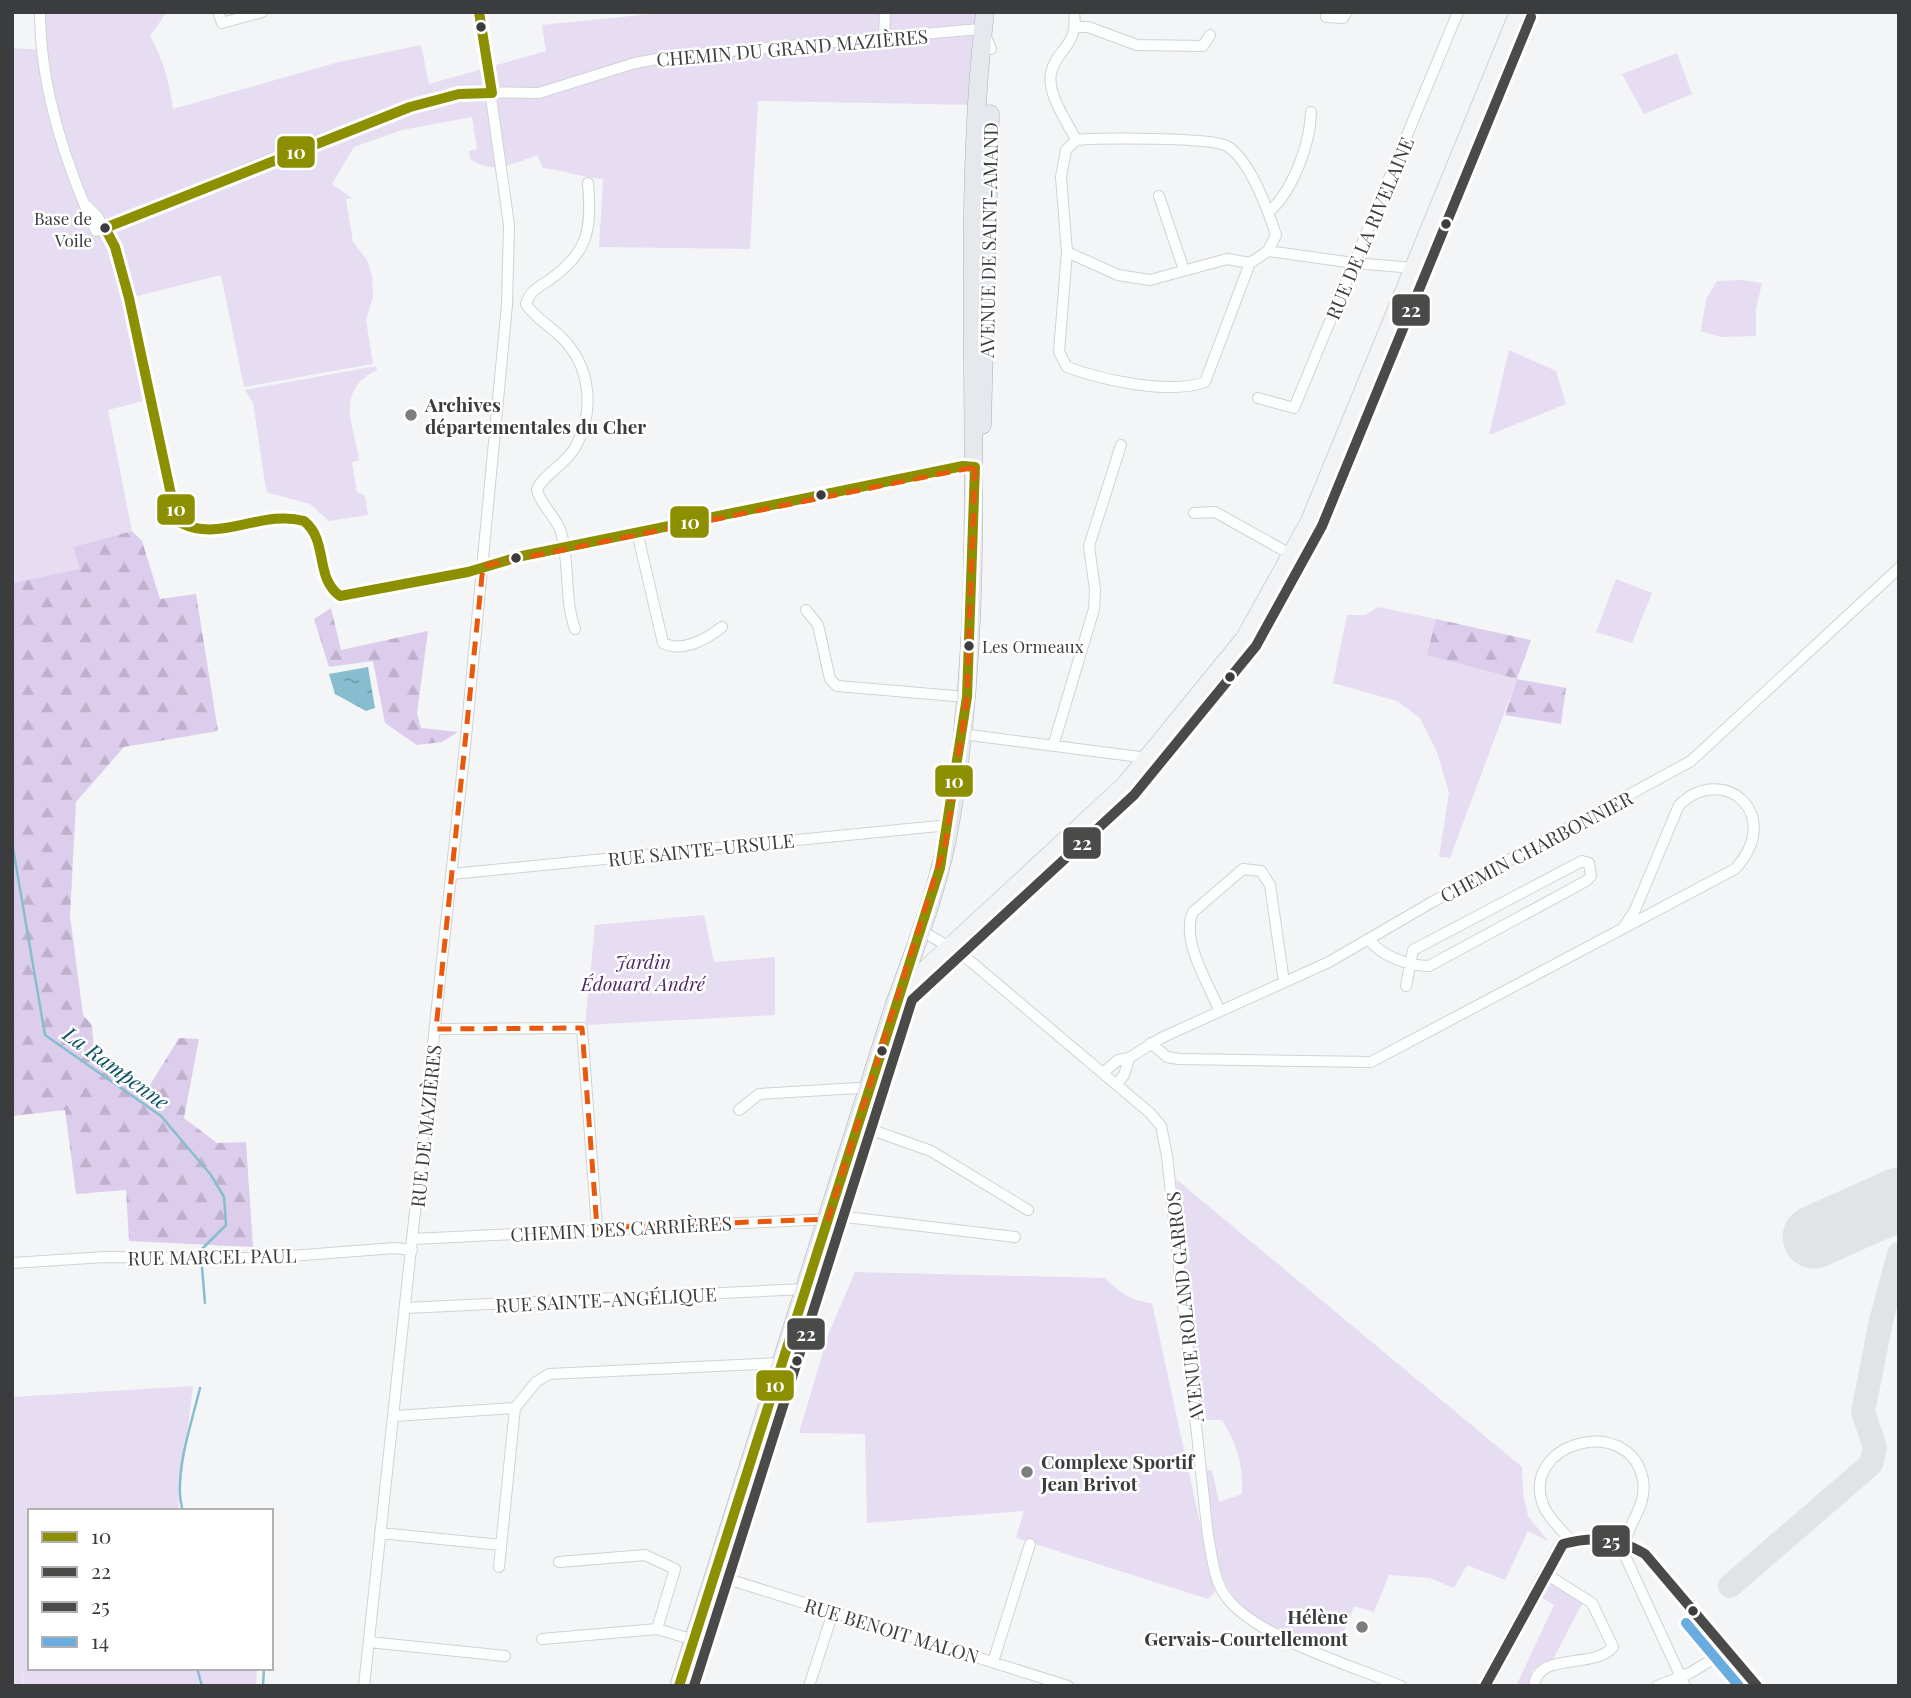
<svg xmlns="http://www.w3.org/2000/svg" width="1911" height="1698" viewBox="0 0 1911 1698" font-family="'Playfair Display',serif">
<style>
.green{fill:#e6ddf2}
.forest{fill:url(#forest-firs)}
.water{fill:url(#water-ripples)}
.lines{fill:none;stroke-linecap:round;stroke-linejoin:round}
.stream{stroke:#86becf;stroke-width:2.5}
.taxiway{stroke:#e2e3e4;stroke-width:24}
.runway{stroke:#e2e3e4;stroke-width:63}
.minor-casing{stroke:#d1d2d4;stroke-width:12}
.tertiary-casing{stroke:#d1d2d4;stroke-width:16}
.secondary-casing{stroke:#d1d2d4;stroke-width:18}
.primary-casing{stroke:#a9b2b8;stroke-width:19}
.minor{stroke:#fdfefe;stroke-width:10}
.tertiary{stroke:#fdfefe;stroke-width:14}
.secondary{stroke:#f1f3f5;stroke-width:16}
.primary{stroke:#e5e9ed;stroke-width:18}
.bus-1-casing{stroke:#fff;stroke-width:16}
.bus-2-casing{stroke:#fff;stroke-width:16}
.bus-3-casing{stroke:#fff;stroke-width:16}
.bus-4-casing{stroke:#fff;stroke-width:16}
.bus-1{stroke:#8b8f00;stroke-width:10}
.bus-2{stroke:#4a4a49;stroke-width:10}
.bus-3{stroke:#4a4a49;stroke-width:10}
.bus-4{stroke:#69acdf;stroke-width:10}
.marked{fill:none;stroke:#e8590c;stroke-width:5;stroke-dasharray:14 9;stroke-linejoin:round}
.bus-dot{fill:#3b3c3d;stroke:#fff;stroke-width:2.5}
.poi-dot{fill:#7b7d7e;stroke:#fff;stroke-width:2.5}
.labels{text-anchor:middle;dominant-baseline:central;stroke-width:5;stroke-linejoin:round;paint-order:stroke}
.bus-label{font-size:17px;fill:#3b3c3d;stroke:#fff;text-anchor:end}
.street-label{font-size:19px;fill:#3b3c3d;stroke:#fff}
.poi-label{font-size:19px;font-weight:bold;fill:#3b3c3d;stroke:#fff;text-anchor:start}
.park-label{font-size:19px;font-style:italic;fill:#4e2669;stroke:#fff}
.water-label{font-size:21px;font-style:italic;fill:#0c5163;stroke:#fff}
.line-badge{stroke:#fff;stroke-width:2.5}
.badge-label{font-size:19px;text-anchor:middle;font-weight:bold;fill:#fff}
</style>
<defs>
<pattern id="forest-firs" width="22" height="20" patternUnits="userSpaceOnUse" patternTransform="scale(1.75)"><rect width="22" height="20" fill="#ddcded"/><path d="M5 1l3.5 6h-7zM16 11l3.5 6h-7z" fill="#bfb1cc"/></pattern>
<pattern id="water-ripples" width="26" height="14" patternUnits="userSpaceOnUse" patternTransform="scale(1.75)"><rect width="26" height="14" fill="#86becf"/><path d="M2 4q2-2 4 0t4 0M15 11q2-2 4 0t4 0" fill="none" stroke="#6f9ca9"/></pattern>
</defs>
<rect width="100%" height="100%" fill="#f3f5f7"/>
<!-- green -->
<path class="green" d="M40 12H167L150 36C164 61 169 81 173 109L339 62 421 45 429 84 546 51 542 25 670 12H985L979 105 758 101 750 249 599 247 603 179C582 178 564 170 543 168L537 155C513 164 493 175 470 159L469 151 477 149 472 117 402 130 354 147 332 184 352 198 346 199 353 242 367 260 372 275 373 297 366 320 373 364 244 387 221 275 130 298 151 399 108 410 132 531 74 547 81 569 12 583V48L43 50Z
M1677 53 1692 94 1644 114 1622 74Z
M1741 280 1762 283 1756 309V336L1721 337 1701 331 1706 299 1717 281Z
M1509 350 1556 371 1566 404 1489 435Z
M376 366 377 370C333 391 355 429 359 460L352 462 357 492 365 496 368 515 329 521 310 504 269 493 266 490 253 403 245 390Z
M1616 579 1652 593 1632 643 1596 632Z
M1378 607 1436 619 1428 655 1517 679 1450 858 1439 857 1449 793 1437 752 1420 718 1397 701 1333 683 1347 615H1365Z
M704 915 714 962 775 957V1015L585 1025 595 925Z
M1176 1179 1522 1467 1523 1493 1528 1516 1548 1541 1528 1531 1505 1580 1467 1565 1454 1588 1430 1578 1389 1575 1374 1612 1354 1606 1337 1649C1312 1639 1285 1636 1261 1622 1208 1590 1212 1524 1206 1470H1212L1219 1502 1242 1494C1243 1465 1238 1446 1222 1420H1201Z
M855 1272 1105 1278C1120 1293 1131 1301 1152 1303L1215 1592 1208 1599 1016 1538 1024 1511 867 1523 865 1434 799 1433 828 1335Z
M193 1386 178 1508 218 1511H30V1668H257L256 1686H24L21 1664 23 1686H12V1397Z
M1551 1583 1583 1602 1551 1663 1538 1666 1532 1671 1531 1686H1516L1554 1605 1540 1597Z"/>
<!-- forest -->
<path class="forest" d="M132 531 142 541 160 599 196 594 218 731 124 747 76 802 70 916 83 1015 92 1025 94 1052 145 1093 179 1038 199 1039 184 1118 217 1143 246 1142 253 1247 129 1241 126 1190 76 1194 65 1110 12 1116V583L80 569 73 547Z
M331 608 341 650 428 631 417 713 421 728 458 732 442 742 417 745 385 723 373 661 329 667 314 619Z
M1436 619 1531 640 1517 679 1566 688 1561 724 1505 715 1517 679 1427 655Z"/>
<!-- water -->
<path class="water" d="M368 667 375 708 366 711 335 694 329 674Z"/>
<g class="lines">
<!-- stream -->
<path class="stream" d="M12 842 45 1035 161 1116 211 1175 224 1197 226 1225 202 1249
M202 1267 205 1303
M183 1511C172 1478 192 1422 200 1388
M197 1668 202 1686
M263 1686 264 1668"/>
<!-- taxiway -->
<path class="taxiway" d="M1730 1586 1871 1464 1875 1447 1863 1412 1881 1321 1899 1254"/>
<!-- runway -->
<path class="runway" d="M1814 1237 1899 1199"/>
<defs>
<path id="minor" d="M40 12C40 86 66 165 96 231L295 149 419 104 467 92 539 93 635 63 673 56 968 30 983 29 991 49
M1074 12C1079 46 1056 49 1051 73 1047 95 1067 121 1076 140
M219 14 222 23 262 12
M1326 17 1343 18 1347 12
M1076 27H1088L1137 45 1203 46 1210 35
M884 38 885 12
M1159 196 1184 270
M87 206 97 216 115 247 135 322 172 499 181 523C210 547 271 504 304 521 332 535 311 582 340 596L468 572 522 556 963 466 975 467
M1269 212C1293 190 1310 145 1311 112
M1067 252 1118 275 1150 280 1227 259 1250 263 1268 251 1354 263 1414 268
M1250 263 1205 382C1170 395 1102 380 1067 367L1059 352 1067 252 1061 177 1066 150 1076 140C1100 138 1210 137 1227 146 1250 160 1268 210 1276 235L1268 251
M1258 398 1294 408 1458 12
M1194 513 1215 512 1292 555
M637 532 663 643C682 653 707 639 722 627
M806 610 818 625 830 679 837 686 967 697
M575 629C564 598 570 564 561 532 556 516 541 506 537 490 542 475 567 464 576 446 595 410 591 366 561 337 549 325 535 318 526 304 530 291 537 288 548 281 588 253 592 231 588 183
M962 734 1148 758
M1053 746 1094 609 1095 590 1089 546 1121 445
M452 874 949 825
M922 931 963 955 1150 1113 1161 1126 1167 1156 1208 1536C1212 1556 1214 1582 1227 1598 1258 1638 1353 1666 1401 1686
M1369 939C1380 956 1409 966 1429 966L1586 881 1591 876 1589 863 1582 861 1413 950 1406 986
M1219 1010C1209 984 1180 940 1193 912L1243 869 1261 871 1270 885 1284 982
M436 1029 582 1028 597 1228
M1151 1043 1167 1057 1179 1059 1371 1062 1735 869C1785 815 1724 762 1679 805L1635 910 1623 928
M1103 1073 1118 1060 1129 1058 1161 1038 1329 962 1434 901 1691 761 1899 568
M1117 1084 1124 1075 1129 1058
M739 1110 759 1094 858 1088 867 1091
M858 1125 931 1151 1028 1210
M829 1215 1015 1237
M413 1239 828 1219
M12 1263 105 1257 264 1258 395 1248 412 1250
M406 1308 805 1289
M395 1416 515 1408 536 1382 549 1374 780 1363
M380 1533 501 1545
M559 1562 645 1555 675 1569 657 1629
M499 1567 515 1408
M715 1575 1068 1686
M542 1639 657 1629 694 1640
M369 1642 505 1656
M993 1662 1030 1544
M364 1686 466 737 507 305 509 225 479 12
M809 1686 833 1612
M1534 1686C1538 1651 1593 1670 1613 1647L1592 1603 1546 1574
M1657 1686 1690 1673 1728 1650
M1685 1686 1625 1556C1621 1527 1648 1511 1643 1480 1630 1412 1517 1443 1544 1507 1550 1520 1562 1530 1571 1541 1596 1536 1623 1538 1645 1554L1757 1686"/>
<path id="tertiary" d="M1485 1686 1562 1545 1571 1541"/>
<path id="secondary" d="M900 992 1124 785 1244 638 1309 521 1518 12"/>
<path id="primary" d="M982 425 990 114
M679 1686 894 1006C914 952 935 897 947 840 999 567 953 287 985 12"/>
</defs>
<!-- minor casing -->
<use href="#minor" class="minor-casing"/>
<!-- tertiary casing -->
<use href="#tertiary" class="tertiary-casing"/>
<!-- secondary casing -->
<use href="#secondary" class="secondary-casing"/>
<!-- primary casing -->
<use href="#primary" class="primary-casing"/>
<!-- minor -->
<use href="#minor" class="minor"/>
<!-- tertiary -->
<use href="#tertiary" class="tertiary"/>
<!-- secondary -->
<use href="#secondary" class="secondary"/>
<!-- primary -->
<use href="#primary" class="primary"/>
<defs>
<path id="bus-1" d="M479 12 492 93
M105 228 115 247 129 298 172 499 181 523C221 543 262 509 304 521 329 541 314 577 340 596L468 572 522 556 963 466 975 467
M105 228 410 107 459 94 492 93
M679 1686 940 868 967 697 975 467"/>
<path id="bus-2" d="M694 1686 912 1000 1134 795 1256 646 1322 526 1531 17"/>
<path id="bus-3" d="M1485 1686 1563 1544C1592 1536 1619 1538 1645 1554L1757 1686"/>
<path id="bus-4" d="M1686 1623 1739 1686"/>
</defs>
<!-- bus-1 casing -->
<use href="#bus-1" class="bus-1-casing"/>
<!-- bus-2 casing -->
<use href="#bus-2" class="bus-2-casing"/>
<!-- bus-3 casing -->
<use href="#bus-3" class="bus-3-casing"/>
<!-- bus-4 casing -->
<use href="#bus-4" class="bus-4-casing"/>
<!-- bus-1 -->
<use href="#bus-1" class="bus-1"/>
<!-- bus-2 -->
<use href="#bus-2" class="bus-2"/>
<!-- bus-3 -->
<use href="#bus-3" class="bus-3"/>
<!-- bus-4 -->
<use href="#bus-4" class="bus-4"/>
</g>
<!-- marked area -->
<path class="marked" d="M975 467 967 697 946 841 828 1219 597 1228 582 1028 436 1029 483 566Z"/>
<!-- markers -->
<g class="bus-dot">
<circle cx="481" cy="27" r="6"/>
<circle cx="1446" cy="224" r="6"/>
<circle cx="105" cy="228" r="6"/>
<circle cx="821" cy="495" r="6"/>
<circle cx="516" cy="558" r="6"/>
<circle cx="969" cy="646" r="6"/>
<circle cx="1230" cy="677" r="6"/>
<circle cx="882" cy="1051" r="6"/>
<circle cx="797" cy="1361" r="6"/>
<circle cx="1693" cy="1611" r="6"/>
</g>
<g class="poi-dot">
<circle cx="411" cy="415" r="7"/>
<circle cx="1027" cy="1472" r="7"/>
<circle cx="1362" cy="1627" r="7"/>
</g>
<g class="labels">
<!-- bus labels -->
<g class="bus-label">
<text x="92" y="218">Base de<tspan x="92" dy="22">Voile</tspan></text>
<text x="982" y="646" text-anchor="start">Les Ormeaux</text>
</g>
<!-- street labels -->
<g class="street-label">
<text transform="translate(792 47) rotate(-5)">CHEMIN DU GRAND MAZIÈRES</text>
<text transform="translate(1369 228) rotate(-67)">RUE DE LA RIVELAINE</text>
<text transform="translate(988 240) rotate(-89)">AVENUE DE SAINT-AMAND</text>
<text transform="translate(1536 846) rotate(-28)">CHEMIN CHARBONNIER</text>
<text transform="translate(701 849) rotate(-6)">RUE SAINTE-URSULE</text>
<text transform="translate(425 1126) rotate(-84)">RUE DE MAZIÈRES</text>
<text transform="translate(621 1228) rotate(-3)">CHEMIN DES CARRIÈRES</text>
<text transform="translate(212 1256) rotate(-1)">RUE MARCEL PAUL</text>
<text transform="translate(606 1299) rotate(-3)">RUE SAINTE-ANGÉLIQUE</text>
<text transform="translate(1184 1307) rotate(-96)">AVENUE ROLAND GARROS</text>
<text transform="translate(892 1630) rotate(17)">RUE BENOIT MALON</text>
</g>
<!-- poi labels -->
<g class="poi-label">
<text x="425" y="404">Archives<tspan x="425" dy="22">départementales du Cher</tspan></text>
<text x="1041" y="1461">Complexe Sportif<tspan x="1041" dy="22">Jean Brivot</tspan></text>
<text x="1348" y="1616" text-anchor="end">Hélène<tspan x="1348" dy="22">Gervais-Courtellemont</tspan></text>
</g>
<!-- park labels -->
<g class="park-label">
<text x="643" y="961">Jardin<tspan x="643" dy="22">Édouard André</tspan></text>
</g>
<!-- water labels -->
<g class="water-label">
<text transform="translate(117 1067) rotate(36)">La Rampenne</text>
</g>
</g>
<g class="line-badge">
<rect x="276" y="135" width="40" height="34" rx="7" fill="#8b8f00"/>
<rect x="1391" y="293" width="40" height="34" rx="7" fill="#4a4a49"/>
<rect x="156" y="493" width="40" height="33" rx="7" fill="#8b8f00"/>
<rect x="669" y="505" width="41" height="34" rx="7" fill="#8b8f00"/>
<rect x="934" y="764" width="40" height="34" rx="7" fill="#8b8f00"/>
<rect x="1062" y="826" width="40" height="34" rx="7" fill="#4a4a49"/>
<rect x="786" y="1317" width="40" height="34" rx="7" fill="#4a4a49"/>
<rect x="755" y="1369" width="40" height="33" rx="7" fill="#8b8f00"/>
<rect x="1591" y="1524" width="40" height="34" rx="7" fill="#4a4a49"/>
</g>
<g class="badge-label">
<text x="296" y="159">10</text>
<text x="1411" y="317">22</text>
<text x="176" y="516">10</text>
<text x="690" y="529">10</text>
<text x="954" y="788">10</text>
<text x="1082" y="850">22</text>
<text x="806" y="1341">22</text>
<text x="775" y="1392">10</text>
<text x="1611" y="1548">25</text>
</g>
<!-- border -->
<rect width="1911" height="1698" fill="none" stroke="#3b3c3d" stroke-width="28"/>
<!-- legend -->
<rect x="28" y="1509" width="245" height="161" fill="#ffffff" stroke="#b1b1b1" stroke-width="2"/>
<rect x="42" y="1532" width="35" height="10" fill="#8b8f00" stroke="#b1b1b1" stroke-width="2"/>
<text x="91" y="1544" font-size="21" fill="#3b3c3d">10</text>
<rect x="42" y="1567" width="35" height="10" fill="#4a4a49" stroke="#b1b1b1" stroke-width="2"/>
<text x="91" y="1579" font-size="21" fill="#3b3c3d">22</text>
<rect x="42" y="1602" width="35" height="10" fill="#4a4a49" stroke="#b1b1b1" stroke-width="2"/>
<text x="91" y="1614" font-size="21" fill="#3b3c3d">25</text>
<rect x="42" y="1637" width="35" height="10" fill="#69acdf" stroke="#b1b1b1" stroke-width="2"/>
<text x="91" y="1649" font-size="21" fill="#3b3c3d">14</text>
</svg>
